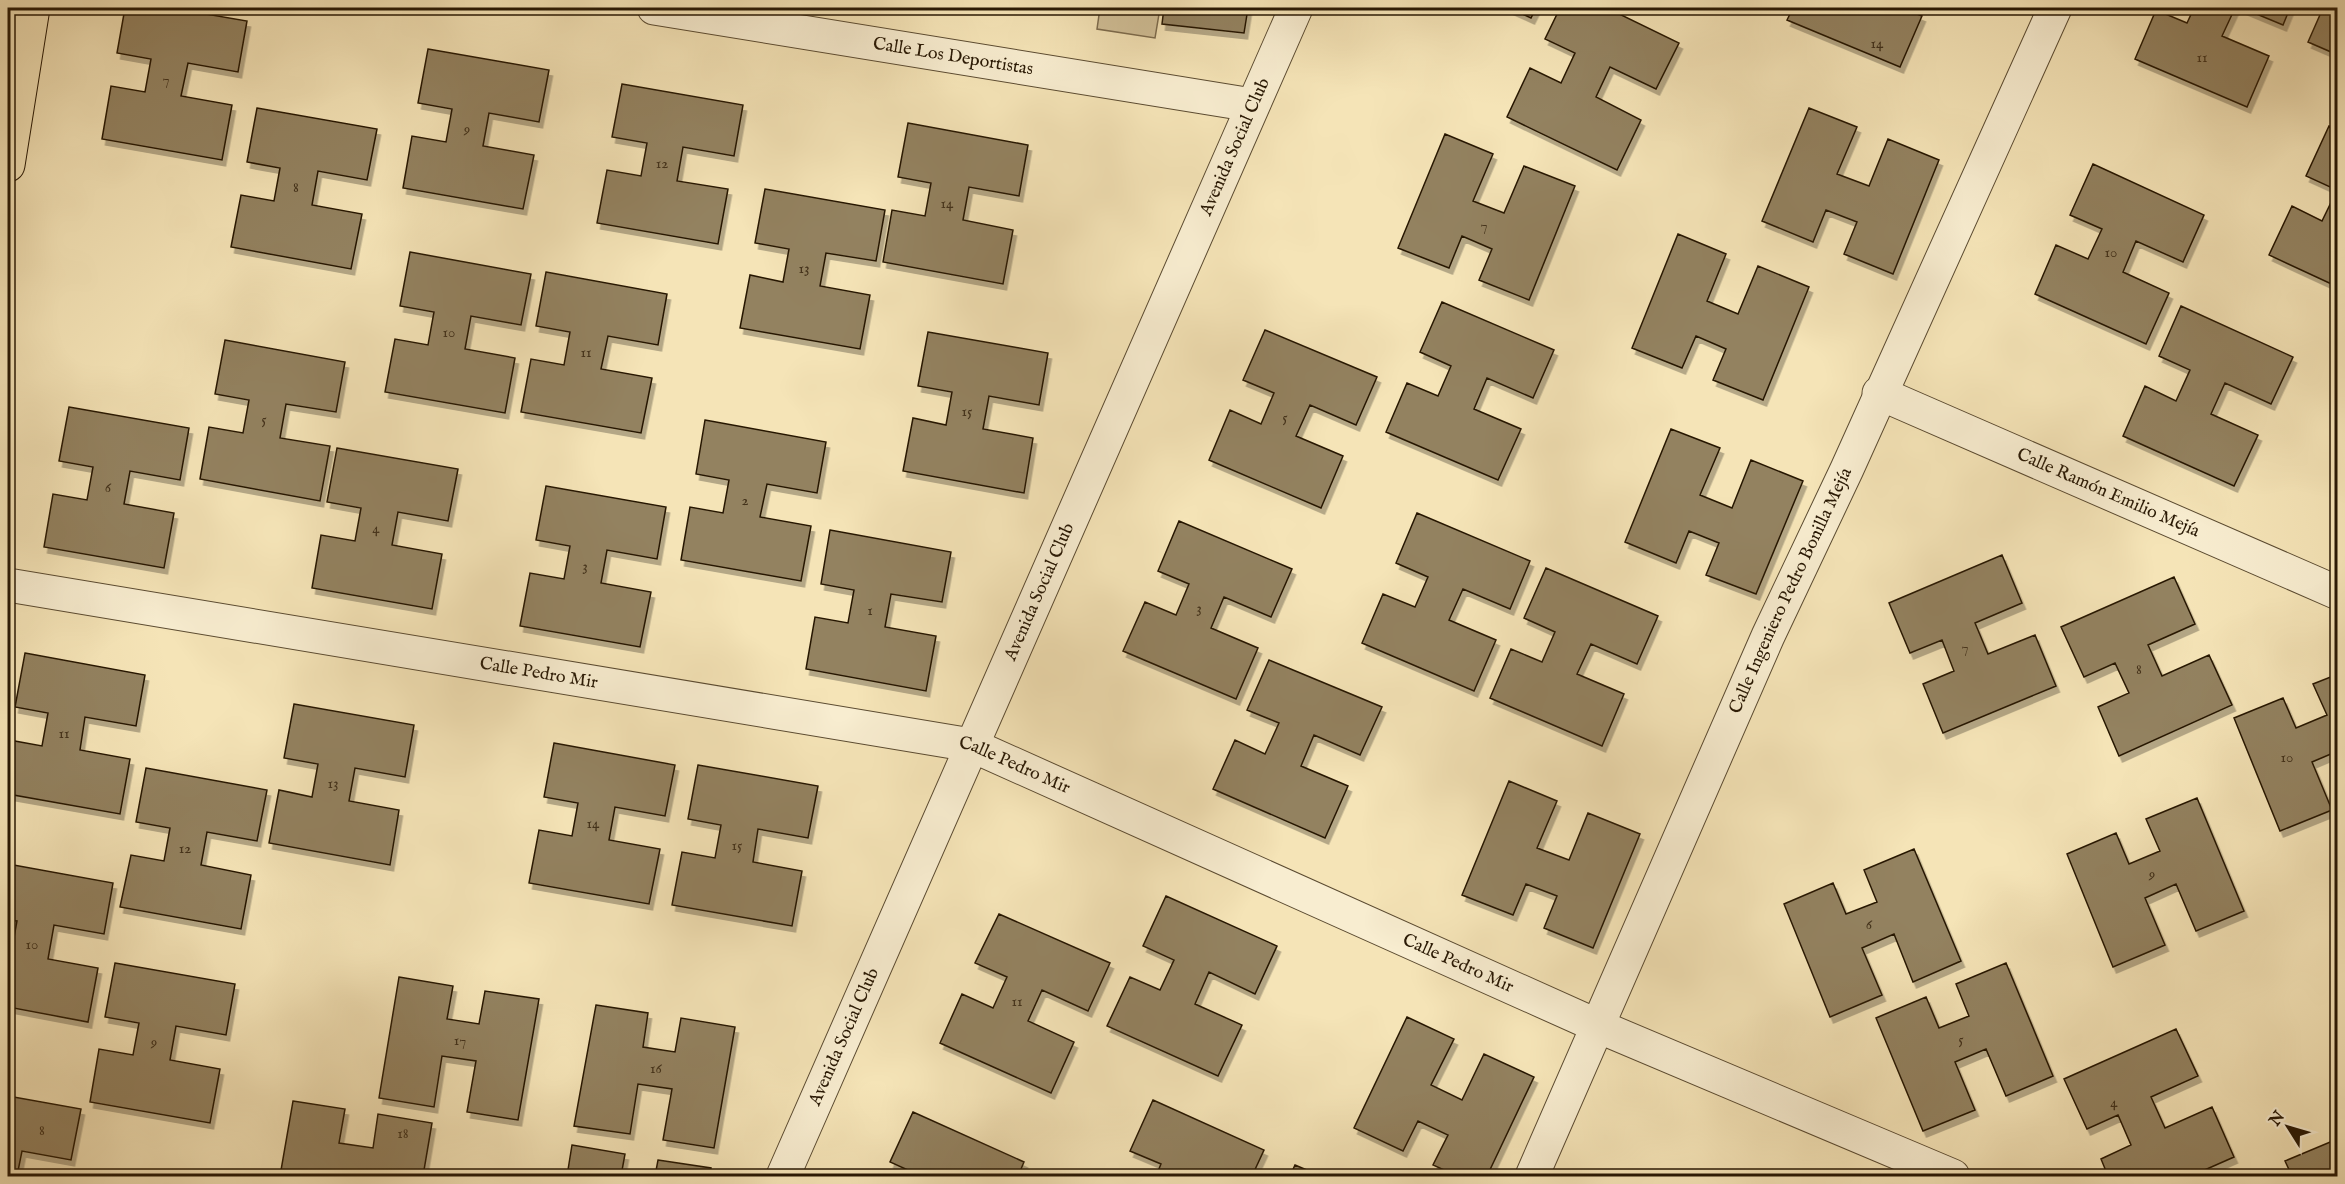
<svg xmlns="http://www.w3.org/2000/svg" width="2345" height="1184" viewBox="0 0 2345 1184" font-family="'IM FELL English',serif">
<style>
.green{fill:#d2c199;stroke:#7d6c4e;stroke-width:1.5}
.building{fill:#938261;stroke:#281804;stroke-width:1.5;filter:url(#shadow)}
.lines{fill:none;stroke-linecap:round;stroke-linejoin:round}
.minor-casing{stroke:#5b4b31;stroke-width:35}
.major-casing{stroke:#281804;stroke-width:35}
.minor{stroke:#f8edd0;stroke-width:33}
.major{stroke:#f5e4b7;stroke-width:33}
.labels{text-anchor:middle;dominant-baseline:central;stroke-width:6;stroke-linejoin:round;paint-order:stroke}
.number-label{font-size:15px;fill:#43321b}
.street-label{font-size:18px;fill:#281804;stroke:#f8edd0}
</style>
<defs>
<filter id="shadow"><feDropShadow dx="3.5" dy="6" stdDeviation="0" flood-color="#0004"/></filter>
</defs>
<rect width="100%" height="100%" fill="#f5e4b7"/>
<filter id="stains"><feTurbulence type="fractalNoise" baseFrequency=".00333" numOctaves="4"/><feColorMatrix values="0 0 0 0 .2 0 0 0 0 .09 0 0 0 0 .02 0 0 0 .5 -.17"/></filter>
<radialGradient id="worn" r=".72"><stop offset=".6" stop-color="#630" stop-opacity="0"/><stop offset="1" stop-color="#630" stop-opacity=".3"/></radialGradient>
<!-- green -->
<path class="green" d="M1100 8H1160L1155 38 1097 29Z"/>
<!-- building -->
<path class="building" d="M125 8H171L247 21 238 72 188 63 181 96 232 105 222 160 102 139 111 86 145 92 151 59 117 53Z
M1164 8H1248L1244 33 1162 24Z
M1509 8H1536L1531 18Z
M1560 8H1607L1679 43 1656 89 1610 67 1596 97 1641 120 1617 170 1507 117 1530 68 1561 83 1575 53 1545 39Z
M1793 8H1902L1922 16 1900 67 1787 20Z
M2194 8H2235L2222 36 2269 56 2247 107 2135 59 2156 10 2187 23Z
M2242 8H2290L2283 25Z
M2323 8H2338V55L2308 42Z
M428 49 549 70 539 122 489 113 483 146 534 155 523 209 403 188 412 136 446 142 452 109 418 103Z
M622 84 743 105 734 156 683 147 677 181 728 189 718 244 597 223 607 170 641 176 647 143 612 137Z
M257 108 377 129 367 180 318 171 312 205 362 214 351 269 231 247 241 195 274 201 280 168 247 162Z
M1809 108 1857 127 1837 174 1869 186 1888 139 1939 160 1893 274 1844 254 1857 222 1826 210 1813 242 1762 221Z
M908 123 1028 145 1019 196 969 187 963 220 1013 230 1003 284 883 262 892 210 925 216 931 183 898 177Z
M2329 126 2338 130V287L2269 255 2292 206 2322 221 2337 190 2306 176Z
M1445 134 1493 154 1473 201 1504 213 1524 166 1575 186 1529 300 1479 280 1492 249 1462 236 1449 268 1398 248Z
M2093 164 2204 215 2183 262 2136 241 2123 272 2169 293 2146 344 2035 294 2056 245 2088 259 2102 229 2070 215Z
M765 189 885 210 876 261 826 253 820 286 870 295 860 349 740 328 750 275 783 282 789 249 755 243Z
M1678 234 1726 254 1707 301 1738 314 1758 266 1809 287 1763 400 1713 380 1726 349 1696 336 1682 368 1632 348Z
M410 252 531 274 521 325 471 316 465 349 515 358 505 413 385 392 395 339 428 345 434 312 400 306Z
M546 272 667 294 658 345 608 336 601 369 652 378 641 433 521 412 531 359 564 365 570 332 536 326Z
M1442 302 1554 350 1533 398 1487 378 1474 409 1521 429 1498 480 1386 432 1407 383 1438 396 1451 366 1420 352Z
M2181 306 2293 357 2271 404 2225 383 2211 414 2258 435 2234 486 2123 436 2145 386 2176 401 2190 370 2159 356Z
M1265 330 1377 377 1356 425 1310 405 1296 436 1343 456 1321 508 1209 460 1230 410 1261 424 1274 393 1243 380Z
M928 332 1048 353 1039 405 989 396 983 429 1033 438 1024 493 903 471 913 418 946 425 952 392 918 386Z
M225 340 345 362 336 412 286 404 280 438 330 446 320 501 200 479 209 427 243 433 249 400 215 394Z
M69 407 189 428 180 480 130 471 124 504 174 513 164 568 44 547 53 494 87 500 93 467 59 461Z
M705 420 826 442 817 493 767 484 760 517 811 526 801 581 681 560 690 507 723 513 729 480 696 474Z
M1671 429 1720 448 1700 495 1732 508 1751 460 1803 481 1756 594 1706 575 1719 543 1689 531 1676 563 1625 542Z
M337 448 458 469 448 521 398 512 392 545 442 554 432 609 312 588 321 535 355 541 361 508 327 502Z
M546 486 666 507 657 559 607 550 601 583 651 592 640 647 520 626 530 573 564 579 570 546 536 540Z
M1417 513 1530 561 1510 609 1463 589 1449 620 1496 640 1474 691 1362 643 1383 594 1415 607 1428 577 1396 563Z
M1179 521 1292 569 1271 617 1224 597 1211 628 1258 648 1236 699 1123 651 1145 602 1176 615 1189 584 1158 571Z
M830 530 951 552 942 602 891 594 885 627 936 636 926 691 806 669 815 617 848 623 854 590 821 584Z
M2002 555 2022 603 1975 623 1988 654 2035 635 2056 686 1943 733 1923 684 1954 671 1942 640 1910 653 1889 603Z
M1546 568 1658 616 1637 664 1591 644 1577 674 1624 694 1602 746 1490 698 1511 649 1542 662 1555 632 1524 618Z
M2174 577 2195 624 2148 645 2162 676 2209 655 2232 705 2119 756 2098 707 2129 693 2115 663 2084 677 2061 627Z
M25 653 145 675 136 726 85 717 80 750 130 759 120 814 8 794 9 740 42 746 48 713 15 707Z
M1269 660 1382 707 1360 755 1314 735 1301 766 1348 786 1325 838 1213 789 1235 740 1265 754 1279 723 1247 710Z
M2338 674V751L2312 762 2332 810 2280 831 2234 718 2283 698 2296 728 2327 715 2313 684Z
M294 704 414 725 405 777 355 768 349 801 399 810 390 865 269 843 279 790 312 797 318 764 284 758Z
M554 743 675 765 665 816 615 807 609 840 660 849 649 904 529 883 539 830 572 836 578 803 544 797Z
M698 765 818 786 808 838 758 829 753 862 802 871 792 926 672 905 682 852 715 858 721 825 688 819Z
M146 768 267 790 257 841 207 832 201 865 251 875 241 929 120 907 131 855 164 861 170 828 136 822Z
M1509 781 1557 801 1537 848 1569 860 1588 813 1640 834 1593 948 1544 928 1557 896 1526 884 1513 915 1462 895Z
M2197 798 2244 911 2196 931 2176 884 2145 898 2165 945 2113 967 2067 854 2116 833 2129 864 2160 851 2146 819Z
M1914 849 1961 961 1913 982 1894 934 1862 948 1882 995 1830 1017 1784 904 1833 883 1846 914 1877 902 1864 870Z
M8 864 113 883 104 934 54 925 48 959 98 968 88 1022 8 1007V953L11 954 17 921 8 920Z
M1166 896 1277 946 1255 994 1209 972 1195 1004 1242 1025 1218 1076 1107 1026 1130 977 1160 990 1174 960 1143 946Z
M999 914 1110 963 1088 1011 1042 990 1028 1021 1074 1042 1051 1093 940 1043 962 994 993 1008 1007 977 975 963Z
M115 963 235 984 226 1035 176 1026 170 1060 220 1069 210 1123 90 1102 99 1049 133 1055 139 1023 105 1017Z
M2006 963 2053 1076 2006 1096 1986 1049 1955 1062 1975 1110 1923 1131 1876 1018 1926 997 1939 1028 1969 1016 1956 984Z
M399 977 453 986 447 1019 479 1024 485 991 539 999 518 1120 467 1112 476 1061 442 1056 434 1107 379 1098Z
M596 1005 648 1013 643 1047 675 1052 681 1018 735 1027 714 1148 663 1140 672 1089 638 1084 630 1134 574 1126Z
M1407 1017 1454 1039 1431 1085 1462 1100 1484 1054 1534 1077 1487 1176H1457L1433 1165 1448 1135 1418 1121 1403 1151 1354 1128Z
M2176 1029 2198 1076 2151 1097 2165 1128 2212 1107 2234 1157 2191 1176H2108L2101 1159 2131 1145 2118 1115 2087 1129 2064 1079Z
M8 1096 81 1109 71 1160 22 1151 17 1176H8Z
M1153 1100 1264 1150 1252 1176H1156L1161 1164 1130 1151Z
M293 1101 345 1109 339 1143 373 1148 378 1114 432 1123 423 1176H280Z
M913 1112 1024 1162 1018 1176H921L890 1162Z
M2335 1140 2338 1147V1176H2292L2285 1161Z
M572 1145 625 1154 621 1176H567Z
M658 1160 711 1168 710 1176H655Z
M1295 1165 1321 1176H1290Z"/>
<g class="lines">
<defs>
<g id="minor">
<path id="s1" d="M654 8 1252 105"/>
<path id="s2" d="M1879 393 2338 593"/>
<path id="s3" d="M8 585 971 745 1600 1027 1953 1176"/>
<path id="s4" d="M783 1176 1296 8"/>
<path id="s5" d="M1532 1176 1768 636 1847 469 2055 8"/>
</g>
<path id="major" d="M8 165 33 8"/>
</defs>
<!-- minor casing -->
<use href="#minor" class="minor-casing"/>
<!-- major casing -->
<use href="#major" class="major-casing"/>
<!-- minor -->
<use href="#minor" class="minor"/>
<!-- major -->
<use href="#major" class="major"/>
</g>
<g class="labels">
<!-- number labels -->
<g class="number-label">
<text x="1877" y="43">14</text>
<text x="2202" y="57">11</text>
<text x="166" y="79">7</text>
<text x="467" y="129">9</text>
<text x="662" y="163">12</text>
<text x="296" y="187">8</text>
<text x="947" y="203">14</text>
<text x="1484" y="225">7</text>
<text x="2111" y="252">10</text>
<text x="804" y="268">13</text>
<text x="449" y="332">10</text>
<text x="586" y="352">11</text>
<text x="967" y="411">15</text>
<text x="1285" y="417">5</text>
<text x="264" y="419">5</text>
<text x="108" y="487">6</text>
<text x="745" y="500">2</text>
<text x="376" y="528">4</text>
<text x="585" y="566">3</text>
<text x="1199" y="608">3</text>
<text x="870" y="610">1</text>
<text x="1965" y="647">7</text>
<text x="2139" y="669">8</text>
<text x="64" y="733">11</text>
<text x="2287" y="757">10</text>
<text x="333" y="783">13</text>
<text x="593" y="823">14</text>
<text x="737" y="845">15</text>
<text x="185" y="848">12</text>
<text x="2152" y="874">9</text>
<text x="1869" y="924">6</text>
<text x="32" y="944">10</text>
<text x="1017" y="1001">11</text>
<text x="1961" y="1039">5</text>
<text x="460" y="1040">17</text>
<text x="154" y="1042">9</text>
<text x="656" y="1068">16</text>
<text x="2114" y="1102">4</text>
<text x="42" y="1130">8</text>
<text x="403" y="1133">18</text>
</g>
<!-- street labels -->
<g class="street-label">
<text stroke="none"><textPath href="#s1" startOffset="303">Calle Los Deportistas</textPath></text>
<text stroke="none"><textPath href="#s4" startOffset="1124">Avenida Social Club</textPath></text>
<text stroke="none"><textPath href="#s2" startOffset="250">Calle Ramón Emilio Mejía</textPath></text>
<text stroke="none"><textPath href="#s4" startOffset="638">Avenida Social Club</textPath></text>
<text stroke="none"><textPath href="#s5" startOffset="640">Calle Ingeniero Pedro Bonilla Mejía</textPath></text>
<text stroke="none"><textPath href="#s3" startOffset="538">Calle Pedro Mir</textPath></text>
<text stroke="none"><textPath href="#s3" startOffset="1024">Calle Pedro Mir</textPath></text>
<text stroke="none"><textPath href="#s3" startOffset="1510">Calle Pedro Mir</textPath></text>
<text stroke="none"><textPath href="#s4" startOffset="152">Avenida Social Club</textPath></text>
</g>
</g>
<!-- margin -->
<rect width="2345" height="1184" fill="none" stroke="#f5e4b7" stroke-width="30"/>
<rect x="9" y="9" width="2327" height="1166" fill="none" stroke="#281804" stroke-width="3"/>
<rect x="15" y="15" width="2315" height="1154" fill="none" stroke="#281804" stroke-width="1.5"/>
<!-- north arrow -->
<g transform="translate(2288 1127) rotate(307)" stroke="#f8edd0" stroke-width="4.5" paint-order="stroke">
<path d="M0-4.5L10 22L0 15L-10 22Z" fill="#281804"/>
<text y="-9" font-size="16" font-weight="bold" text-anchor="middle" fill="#281804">N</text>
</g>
<rect width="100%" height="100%" filter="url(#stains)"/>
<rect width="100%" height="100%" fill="url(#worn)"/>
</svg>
